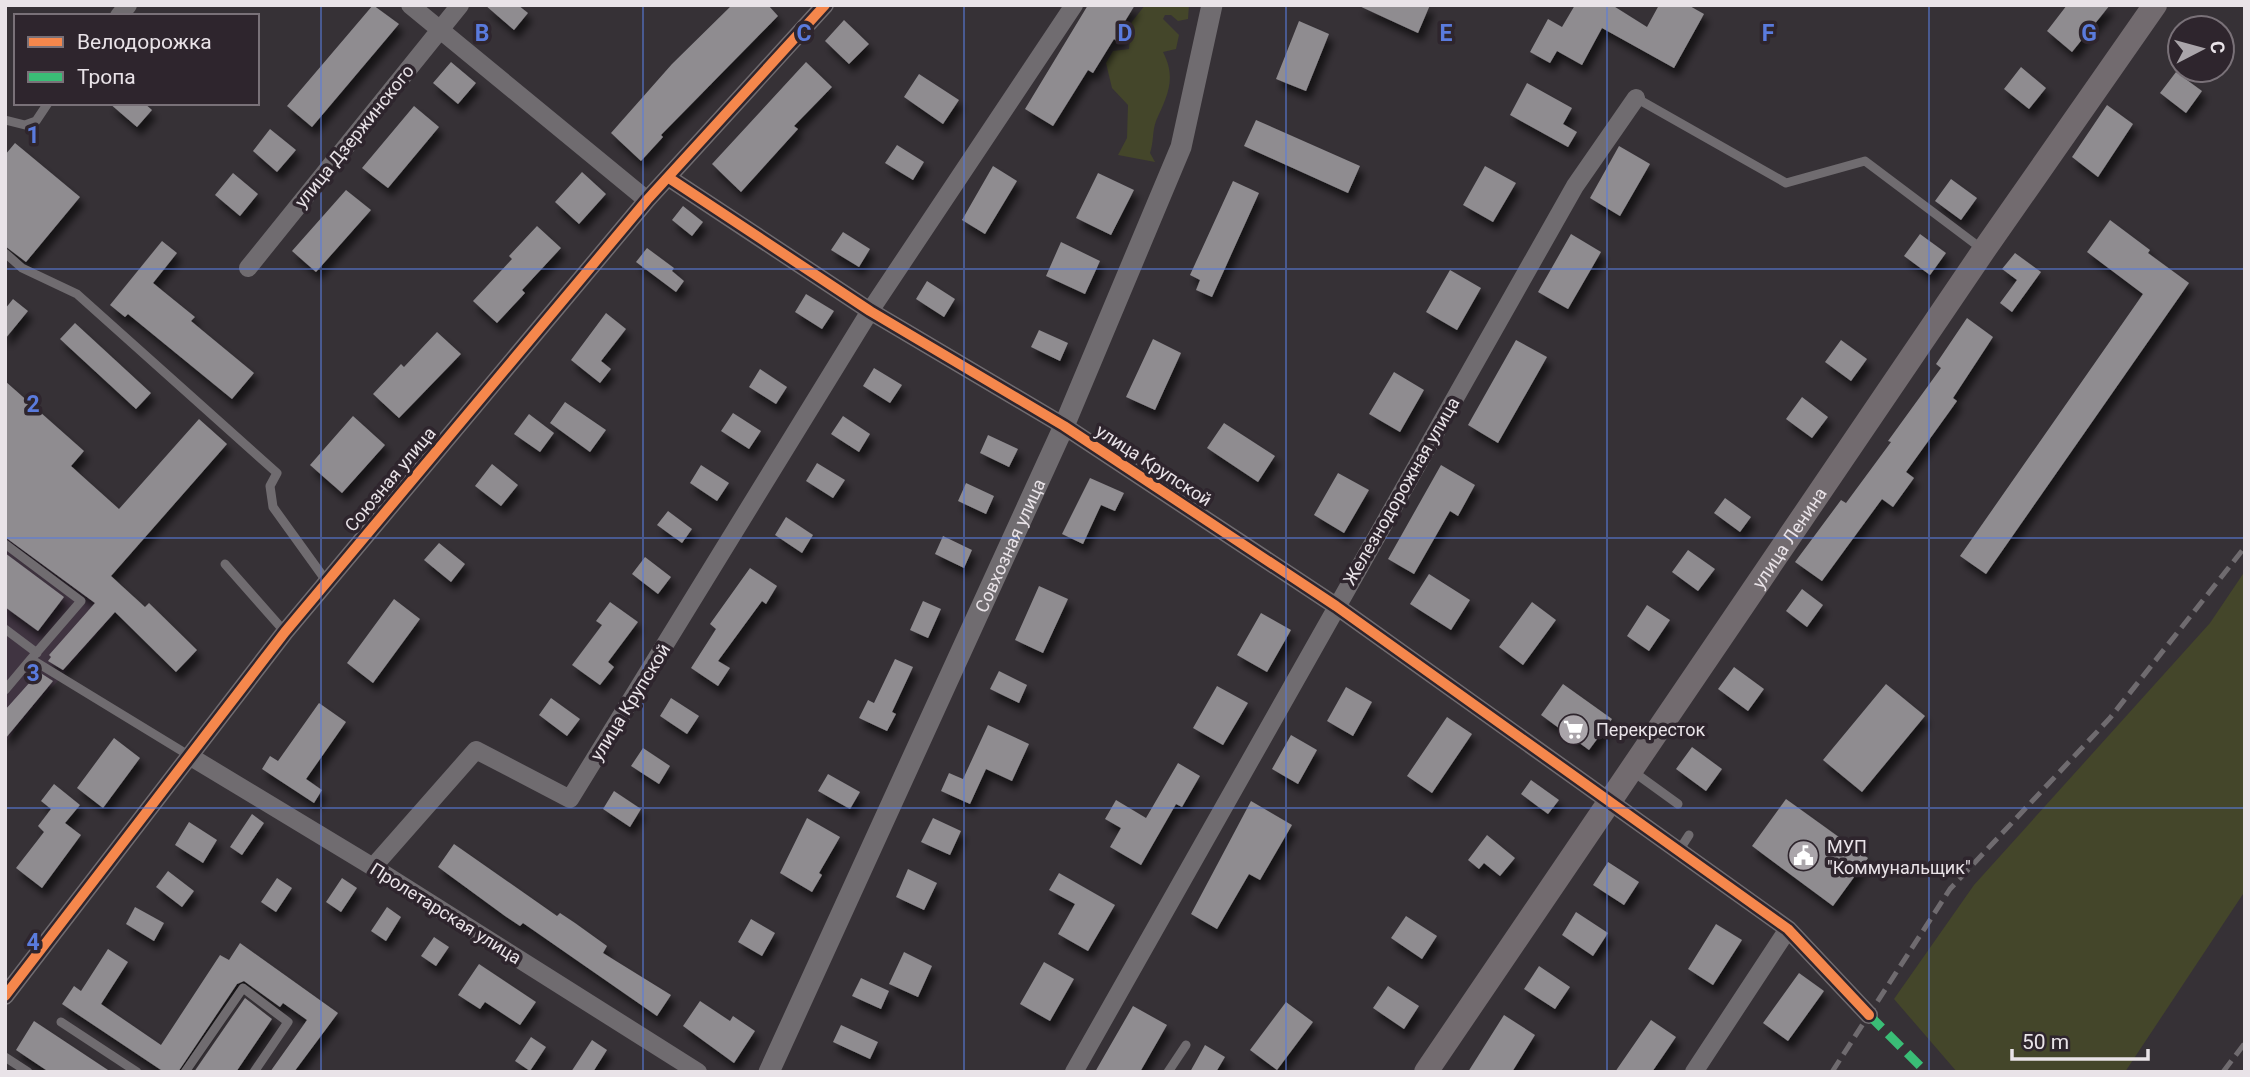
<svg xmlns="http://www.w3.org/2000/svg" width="2250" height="1077" viewBox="0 0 2250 1077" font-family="Roboto,sans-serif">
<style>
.industrial{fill:#403441}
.green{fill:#44462a}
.building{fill:#8f8c90;filter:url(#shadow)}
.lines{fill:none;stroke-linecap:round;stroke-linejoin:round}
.service{stroke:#706c70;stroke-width:9}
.minor{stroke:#706c70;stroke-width:18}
.tertiary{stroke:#706c70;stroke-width:21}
.secondary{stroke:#726b6f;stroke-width:24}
.rail{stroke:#6f6b6f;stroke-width:5;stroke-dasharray:14 7;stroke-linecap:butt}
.quiet{stroke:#3abd76;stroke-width:9;stroke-dasharray:18 9;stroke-linecap:butt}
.cycleway-casing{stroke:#2e252d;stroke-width:15}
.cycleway{stroke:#f5874c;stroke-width:10}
.grid{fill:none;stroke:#5a7bdd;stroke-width:2;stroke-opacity:0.55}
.labels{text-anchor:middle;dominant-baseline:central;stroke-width:7;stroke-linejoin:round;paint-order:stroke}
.street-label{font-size:18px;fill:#e9e3e8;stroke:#2e252d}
.poi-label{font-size:18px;fill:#e9e3e8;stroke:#2e252d;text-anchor:start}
.grid-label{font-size:23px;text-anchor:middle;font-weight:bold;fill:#5a7bdd;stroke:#2e252d;stroke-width:7;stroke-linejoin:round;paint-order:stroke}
</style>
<defs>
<filter id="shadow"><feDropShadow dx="4.5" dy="8" stdDeviation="3.5" flood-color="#0009"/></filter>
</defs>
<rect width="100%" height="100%" fill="#363136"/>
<!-- industrial -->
<path class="industrial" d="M5 498 123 604 5 743Z"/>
<!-- green -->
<path class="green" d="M1145 5H1189L1188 19 1178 21 1171 15H1165L1163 19 1179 35 1176 49 1163 52C1177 79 1167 96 1156 121 1152 132 1154 141 1150 153L1155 162 1118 155 1127 138 1128 105 1112 88 1106 63 1113 51 1129 49 1131 23Z
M2245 571V891L2125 1072H1957L1894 999 1974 885 2210 623Z"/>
<!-- building -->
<path class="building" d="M373 5 399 24 312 127 287 106Z
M485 5H518L528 13 514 30Z
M732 5H768L778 16 661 135 663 137 641 161 611 133 672 64Z
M1088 5H1135L1122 26 1127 29 1119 43 1114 39 1093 73 1088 70 1053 126 1025 109Z
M1357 5H1430L1418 33Z
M1575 5H1612L1647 27 1659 5H1688L1704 14 1674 68 1602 28 1582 65 1557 51 1550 63 1530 52 1548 19 1562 27Z
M2067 5H2110L2072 52 2047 31Z
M844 20 869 44 849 64 825 41Z
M1299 21 1329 34 1306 91 1276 79Z
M451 62 476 83 458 104 433 83Z
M806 62 832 87 794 126 798 129 741 192 712 164Z
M2021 67 2046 88 2029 109 2004 89Z
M2176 72 2202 91 2186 113 2160 93Z
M919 74 959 100 943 124 904 97Z
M1527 83 1572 108 1563 124 1577 132 1568 147 1510 115Z
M109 103H144L152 110 137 127Z
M2107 105 2133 124 2098 177 2072 157Z
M414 106 439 127 388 188 362 168Z
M1256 120 1360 166 1348 193 1244 146Z
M270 129 296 150 277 172 253 151Z
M15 143 80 197 26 262 5 246V155Z
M897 145 924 162 913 180 885 163Z
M1619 146 1650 164 1620 216 1590 198Z
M993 166 1017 181 985 234 962 220Z
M1485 166 1516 183 1493 222 1463 205Z
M582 172 606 194 579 224 555 202Z
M233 173 258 194 240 216 215 195Z
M1098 173 1134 190 1111 235 1076 218Z
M1951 179 1977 198 1961 220 1935 201Z
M1233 181 1259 193 1212 297 1196 290 1200 280 1190 275Z
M346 190 371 210 316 272 292 251Z
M683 206 703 222 692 236 672 220Z
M2110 220 2150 250 2148 253 2189 283 1986 574 1960 556 2143 294 2087 252Z
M537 226 561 248 522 290 525 293 497 323 473 301 512 259 509 256Z
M843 232 870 249 859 267 831 250Z
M1571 234 1601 252 1568 309 1538 292Z
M1920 234 1946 253 1930 275 1904 256Z
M162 241 177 253 153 283 195 317 191 321 254 373 232 399 128 314 125 317 110 305Z
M1061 242 1100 261 1085 294 1046 276Z
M647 248 674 268 672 271 684 281 676 292 636 262Z
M2015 253 2041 272 2012 312 2000 303 2017 280 2002 269Z
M1450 270 1481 288 1457 330 1426 312Z
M927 281 955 299 944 317 916 299Z
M806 294 834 311 822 329 795 312Z
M13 299 28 311 5 339V309Z
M606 313 626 329 601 361 611 369 600 383 571 360Z
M1967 318 1993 337 1953 398 1957 401 1906 472 1914 478 1893 507 1882 499 1822 581 1795 562 1841 500 1846 503 1891 442 1888 441 1941 368 1936 364Z
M75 323 151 393 136 409 60 339Z
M1039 330 1068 343 1060 361 1031 347Z
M437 332 461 354 399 418 373 394 401 364 404 367Z
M1153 339 1181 353 1155 410 1126 397Z
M1516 340 1547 357 1498 443 1468 425Z
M1841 340 1867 359 1851 381 1825 362Z
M874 368 902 385 890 403 863 386Z
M760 369 787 387 776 404 749 387Z
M1394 372 1424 390 1400 432 1369 414Z
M5 381 84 451 71 466 119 509 199 419 227 444 111 576 145 607 149 603 197 650 176 672 115 612 63 670 48 661 51 657 49 655 95 603 5 537Z
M1802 397 1828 417 1812 438 1786 419Z
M565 402 606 430 590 452 550 423Z
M733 413 761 431 749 449 721 431Z
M529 414 554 433 540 452 514 434Z
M353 416 385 445 342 493 310 465Z
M843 416 870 434 859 452 831 434Z
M1224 423 1275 456 1258 482 1207 448Z
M988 435 1018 449 1009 467 980 453Z
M817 463 845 480 833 498 806 481Z
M492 464 518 485 501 506 475 486Z
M701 465 729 483 717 501 690 483Z
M1441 465 1475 485 1458 516 1450 511 1414 574 1388 559Z
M1338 473 1369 490 1344 533 1314 515Z
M1090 478 1124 493 1115 511 1101 505 1083 544 1062 534Z
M966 483 994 496 986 514 958 501Z
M1725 498 1751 517 1740 532 1714 513Z
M668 511 692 529 682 543 657 525Z
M786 517 813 535 802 553 775 535Z
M943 536 972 550 964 568 935 554Z
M439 543 465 564 451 582 424 560Z
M1688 550 1715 569 1698 591 1672 572Z
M5 553 64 597 38 631 5 607Z
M645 557 671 577 658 594 632 574Z
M750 568 777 586 766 604 762 601 718 661 730 668 718 686 691 668 716 629 710 624Z
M1429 574 1470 600 1451 630 1410 604Z
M1039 586 1068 599 1043 653 1015 640Z
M1802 589 1823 605 1807 627 1786 611Z
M394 599 420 619 373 683 347 663Z
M923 601 941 609 928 638 910 630Z
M610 602 638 622 608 662 614 667 600 685 572 665 602 625 596 621Z
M1532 602 1556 620 1523 665 1499 647Z
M1647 605 1670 620 1649 651 1627 636Z
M1261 613 1291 630 1267 672 1237 655Z
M895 659 913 667 892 712 896 714 887 731 859 718 868 700 874 703Z
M1734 667 1764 689 1748 711 1718 689Z
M999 671 1027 685 1019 703 990 689Z
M39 672 53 681 5 739V710Z
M1563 684 1612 719 1589 750 1541 715Z
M1886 684 1925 716 1862 792 1823 760Z
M1217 686 1248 703 1223 745 1193 728Z
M1346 687 1372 702 1353 736 1327 721Z
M551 698 580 719 567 736 539 715Z
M671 698 699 716 687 734 660 716Z
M319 703 346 722 306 779 322 790 314 803 262 769 270 756 278 761Z
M1447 717 1472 734 1432 793 1407 776Z
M988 725 1029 744 1012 781 986 769 970 804 941 791 949 773 963 779Z
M1291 735 1317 750 1298 784 1272 769Z
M114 738 140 758 103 808 77 788Z
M1692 747 1722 769 1706 791 1676 769Z
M643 748 670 766 659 784 631 766Z
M1178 763 1200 776 1182 807 1176 804 1141 865 1110 847 1121 828 1105 819 1116 800 1146 818Z
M828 774 860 792 850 809 818 791Z
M1531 780 1559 800 1548 814 1521 794Z
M54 784 80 805 65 823 81 835 42 888 16 868 44 832 38 826 51 809 41 801Z
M614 791 641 809 630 827 603 809Z
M1786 799 1868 858 1833 906 1752 846Z
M1251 801 1292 825 1260 880 1249 874 1217 929 1191 914Z
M252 814 264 823 242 855 230 847Z
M807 818 840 837 819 873 822 875 812 892 780 873Z
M933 818 961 831 950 855 921 842Z
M189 822 217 840 203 863 175 845Z
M1487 835 1515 858 1500 876 1484 863 1479 869 1468 860Z
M454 844 557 916 560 913 575 923 607 946 603 953 671 995 657 1016 523 923 520 926 505 916 438 867Z
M1608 862 1639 882 1624 905 1593 885Z
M908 869 937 883 924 910 896 897Z
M168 871 194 891 182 907 156 887Z
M1059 873 1115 905 1088 951 1058 934 1075 904 1049 890Z
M277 878 292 888 276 912 261 902Z
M342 878 357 888 341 912 326 902Z
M135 907 164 923 154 941 126 924Z
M387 907 401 917 386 941 371 931Z
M1576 912 1608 933 1593 956 1562 935Z
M1406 916 1437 936 1422 959 1391 938Z
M751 919 775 933 762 956 738 942Z
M1716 924 1742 940 1713 985 1688 969Z
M434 937 449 947 436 966 421 956Z
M240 943 338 1013 294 1072H270L307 1020 283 1003 280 1007 244 981 237 984 178 1072H164L62 1004 74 986 81 991 108 949 128 962 101 1004 161 1045 220 955 229 960Z
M904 952 932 966 918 997 889 984Z
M1044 962 1074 979 1050 1021 1020 1004Z
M479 964 536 1002 520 1025 485 1002 480 1009 458 995Z
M1539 966 1570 987 1555 1009 1524 989Z
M1799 973 1824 991 1788 1041 1763 1023Z
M861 978 889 991 881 1009 852 996Z
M1388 986 1419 1006 1404 1029 1373 1008Z
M245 998 272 1019 236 1072H194Z
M700 1001 730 1021 733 1016 755 1031 734 1063 683 1026Z
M1286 1002 1313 1022 1277 1070 1250 1050Z
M1133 1006 1167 1025 1140 1072H1095Z
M1504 1015 1535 1035 1512 1072H1468Z
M1651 1020 1676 1037 1663 1056 1652 1072H1615Z
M34 1021 111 1072H49L16 1050Z
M841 1025 878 1042 870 1059 833 1042Z
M531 1037 546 1047 530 1071 515 1061Z
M592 1040 607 1050 593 1072H571Z
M1205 1045 1225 1057 1216 1072H1190Z"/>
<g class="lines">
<!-- service -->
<path class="service" d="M1636 98 1786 183 1865 161 1982 249
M5 120 25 125 36 121 48 103
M5 253 22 268 77 294 277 473 270 486 273 507 327 582
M5 544 81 601 31 659 190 756
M225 564 285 632
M5 629 37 653
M5 690 31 659
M1631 770 1678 804
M1678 852 1689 835
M61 1022 137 1072
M5 1057 28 1072
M185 1072 243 988 288 1022 254 1072
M1168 1072 1186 1045"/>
<!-- minor -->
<path class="minor" d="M410 5 647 200
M119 16 128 5
M669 178 870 311 1064 426 1336 606 1788 929 1869 1015
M248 268 460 5
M191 757 373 867 698 1072
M373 867 476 750 570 799 870 311 1074 5
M5 996 285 632 647 200 825 5
M1074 1072 1575 186 1636 98
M1694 1072 1788 929"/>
<!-- tertiary -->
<path class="tertiary" id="s1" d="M769 1072 1064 426 1181 147 1212 5"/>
<!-- secondary -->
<path class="secondary" id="s2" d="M1426 1072 1984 250 2155 5"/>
<!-- rail -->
<path class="rail" d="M1832 1072 1950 889 2110 718 2245 547
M2223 1072 2245 1043"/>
<!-- quiet -->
<path class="quiet" d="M1869 1015 1926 1072"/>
<defs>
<path id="cycleway" d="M669 178 870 311 1064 426 1336 606 1788 929 1869 1015
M5 996 285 632 647 200 825 5"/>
</defs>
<!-- cycleway casing -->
<use href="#cycleway" class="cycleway-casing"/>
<!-- cycleway -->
<use href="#cycleway" class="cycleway"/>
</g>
<!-- grid -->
<path class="grid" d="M321 5V1072M643 5V1072M964 5V1072M1286 5V1072M1607 5V1072M1929 5V1072M5 269H2245M5 538H2245M5 808H2245"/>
<!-- icons -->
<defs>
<symbol id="supermarket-disc" viewBox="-11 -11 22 22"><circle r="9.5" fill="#aaa5aa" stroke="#2e252d"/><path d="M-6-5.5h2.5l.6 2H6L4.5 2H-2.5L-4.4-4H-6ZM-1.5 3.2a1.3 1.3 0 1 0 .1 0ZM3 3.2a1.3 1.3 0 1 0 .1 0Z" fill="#fff"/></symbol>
<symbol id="civic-disc" viewBox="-11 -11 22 22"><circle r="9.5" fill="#aaa5aa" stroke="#2e252d"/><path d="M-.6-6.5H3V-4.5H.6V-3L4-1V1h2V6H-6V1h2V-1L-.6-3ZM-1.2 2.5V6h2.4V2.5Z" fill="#fff"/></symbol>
</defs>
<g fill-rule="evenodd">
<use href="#supermarket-disc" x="1556" y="712" width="35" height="35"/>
<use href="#civic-disc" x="1786" y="838" width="35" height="35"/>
</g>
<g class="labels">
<!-- street labels -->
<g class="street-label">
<text transform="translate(354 136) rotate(-51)">улица Дзержинского</text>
<text transform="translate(1154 465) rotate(33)">улица Крупской</text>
<text transform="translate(390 479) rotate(-50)">Союзная улица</text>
<text transform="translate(1401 491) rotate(-60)">Железнодорожная улица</text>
<text stroke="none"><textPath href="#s2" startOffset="646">улица Ленина</textPath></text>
<text stroke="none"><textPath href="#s1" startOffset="579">Совхозная улица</textPath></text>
<text transform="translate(630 702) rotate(-58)">улица Крупской</text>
<text transform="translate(446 913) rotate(32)">Пролетарская улица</text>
</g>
<!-- poi labels -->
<g class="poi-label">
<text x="1596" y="729">Перекресток</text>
<text x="1827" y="846">МУП<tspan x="1827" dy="21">"Коммунальщик"</tspan></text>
</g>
</g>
<g class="grid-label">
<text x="482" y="41">B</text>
<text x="804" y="41">C</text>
<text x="1125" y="41">D</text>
<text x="1446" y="41">E</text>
<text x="1768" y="41">F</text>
<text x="2089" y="41">G</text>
<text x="33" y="143">1</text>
<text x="33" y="412">2</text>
<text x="33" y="681">3</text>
<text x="33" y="950">4</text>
</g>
<!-- border -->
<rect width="2250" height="1077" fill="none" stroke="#e9e3e8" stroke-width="14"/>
<!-- legend -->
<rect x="14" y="14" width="245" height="91" fill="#2e252d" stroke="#797178" stroke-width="2"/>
<rect x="28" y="37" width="35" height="10" fill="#f5874c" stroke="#797178" stroke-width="2"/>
<text x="77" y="49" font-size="21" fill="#e9e3e8">Велодорожка</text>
<rect x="28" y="72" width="35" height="10" fill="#3abd76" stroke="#797178" stroke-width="2"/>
<text x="77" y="84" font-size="21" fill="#e9e3e8">Тропа</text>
<!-- north arrow -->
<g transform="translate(2201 49) rotate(84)"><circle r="33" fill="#2e252d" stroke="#797178" stroke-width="2"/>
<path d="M0-5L12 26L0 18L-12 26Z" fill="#aaa5aa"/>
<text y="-10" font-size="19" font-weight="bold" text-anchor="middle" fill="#e9e3e8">С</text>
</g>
<!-- scale -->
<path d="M2012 1049v10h136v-10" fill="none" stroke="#e9e3e8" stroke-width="3.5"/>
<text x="2022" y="1049" font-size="21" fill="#e9e3e8" stroke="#2e252d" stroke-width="5" paint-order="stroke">50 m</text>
</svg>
